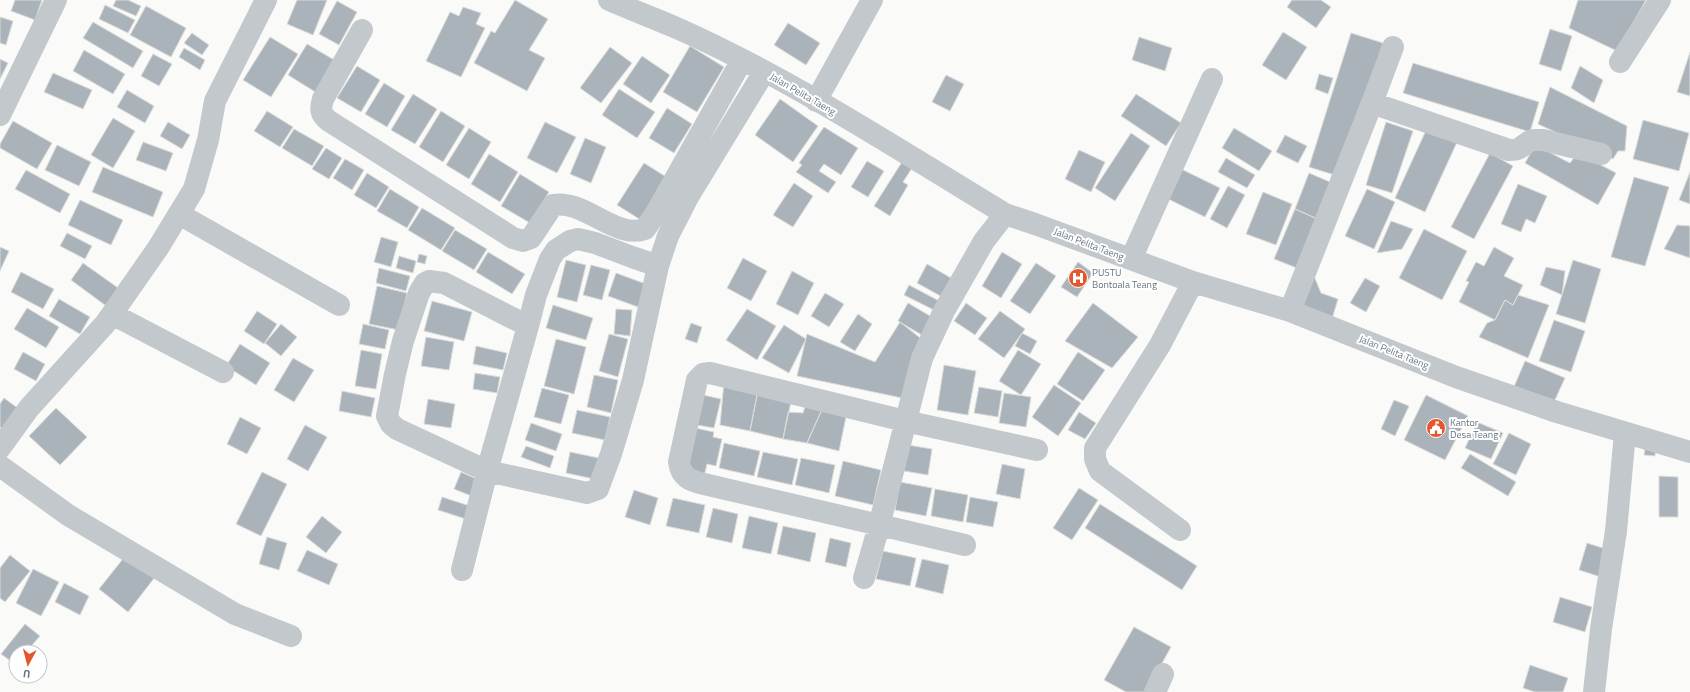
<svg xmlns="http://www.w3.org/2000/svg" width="1690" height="692" viewBox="0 0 1690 692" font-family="'Titillium Web',sans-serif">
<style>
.building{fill:#aab3b9;stroke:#dcdcda}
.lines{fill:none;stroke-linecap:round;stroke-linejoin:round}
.minor{stroke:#c3c8cc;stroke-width:22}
.labels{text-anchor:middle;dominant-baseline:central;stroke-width:4;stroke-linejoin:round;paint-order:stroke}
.street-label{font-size:10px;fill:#657683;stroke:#fff}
.poi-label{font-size:10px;fill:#657683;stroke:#fff;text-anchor:start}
</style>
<rect width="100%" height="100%" fill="#fafaf8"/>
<!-- building -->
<path class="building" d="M15 0H42L35 20 11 11Z
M116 0H128L141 6 136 16 113 6Z
M297 0H327L313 35 287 24Z
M515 0 548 19 529 50 545 58 527 91 474 63 491 31 495 33Z
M1292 0H1321L1331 7 1316 28 1287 7Z
M1578 0H1646L1617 51 1569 28Z
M337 1 357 12 339 45 319 34Z
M105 5 135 20 128 33 99 19Z
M146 6 186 28 171 57 130 35Z
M463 7 481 13 476 24 485 28 461 77 426 61 450 12 459 16Z
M0 17 13 21 6 45 0 43Z
M93 22 143 51 133 68 83 38Z
M788 23 820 43 806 65 774 45Z
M1550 29 1572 36 1561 71 1539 64Z
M1283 32 1307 47 1286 80 1262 65Z
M192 33 209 45 202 55 184 43Z
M1351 33 1383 43 1341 177 1309 167Z
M270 37 298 54 271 97 243 80Z
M1139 37 1172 48 1165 71 1132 60Z
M307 44 336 61 317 93 288 75Z
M690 46 724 67 697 112 663 92Z
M610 47 632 63 601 103 580 88Z
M184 48 205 60 200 70 179 57Z
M84 50 125 74 113 94 73 71Z
M1690 52V96L1677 92Z
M153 54 172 64 159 86 141 76Z
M642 56 670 75 651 103 623 84Z
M0 59 8 63 0 79Z
M1413 63 1539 102 1530 132 1403 93Z
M357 66 380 80 361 112 337 98Z
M1580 66 1603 80 1594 103 1571 88Z
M53 73 92 90 83 109 44 92Z
M1319 74 1333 78 1328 94 1315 89Z
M946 75 964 84 950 111 932 102Z
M384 83 405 96 387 127 365 114Z
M1550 87 1627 126 1625 151H1618L1613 159 1538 124Z
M619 89 655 112 637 138 602 115Z
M127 90 154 106 145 123 117 107Z
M413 94 437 109 415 144 391 130Z
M1136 94 1181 123 1166 146 1121 116Z
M780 99 818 126 793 162 755 135Z
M667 108 692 124 674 153 649 138Z
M267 111 293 127 280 147 254 131Z
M441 111 465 126 443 162 419 147Z
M113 118 135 131 113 168 91 155Z
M1643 120 1689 133 1679 171 1633 159Z
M13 121 52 143 37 169 0 148V144Z
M168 122 190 135 182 149 160 136Z
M545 122 576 137 557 173 527 158Z
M1386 122 1413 131 1392 193 1366 185Z
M1428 126 1458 140 1425 212 1395 198Z
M824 127 858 148 841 175 824 164 819 171 836 182 828 193 796 172 802 165 799 163Z
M469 128 491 142 469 179 446 165Z
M1234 128 1272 151 1259 171 1222 148Z
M294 129 324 146 312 166 282 148Z
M1131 133 1150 146 1115 201 1095 188Z
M1285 135 1307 146 1298 163 1276 152Z
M585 138 606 147 591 183 570 174Z
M143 142 173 153 166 171 136 160Z
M57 145 91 162 79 186 45 170Z
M1535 145 1570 163 1578 153 1616 173 1598 205 1525 163Z
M326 148 342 158 329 179 312 169Z
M1079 150 1105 162 1091 192 1065 179Z
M1490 153 1513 166 1474 239 1451 227Z
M489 154 518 172 500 202 471 184Z
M1226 158 1255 175 1247 188 1218 172Z
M345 159 364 170 352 190 333 178Z
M867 161 884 171 868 197 851 187Z
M902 162 912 168 903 182 908 185 890 216 874 206Z
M644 163 671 180 644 222 617 205Z
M1175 166 1220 188 1205 217 1160 195Z
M103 167 163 192 153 217 92 192Z
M26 170 70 194 60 213 15 189Z
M1690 172V204L1679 200Z
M367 173 389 187 376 208 354 195Z
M1309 173 1337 185 1322 221 1295 209Z
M520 174 549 192 530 223 501 206Z
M1634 177 1669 187 1645 266 1611 257Z
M794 183 813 196 793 227 773 215Z
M1518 184 1547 196 1535 223 1526 219 1521 232 1501 224Z
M1228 186 1245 195 1227 228 1210 219Z
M390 189 419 207 407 228 377 211Z
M1367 189 1395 202 1374 249 1345 236Z
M1263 192 1292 204 1276 245 1246 234Z
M80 200 123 220 111 245 68 225Z
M422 208 455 228 441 250 408 230Z
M1295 209 1322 221 1302 270 1274 259Z
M1391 221 1413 229 1402 249 1377 253Z
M1677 225 1690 226V258L1664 249Z
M1424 229 1467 251 1442 300 1399 278Z
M455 230 487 249 474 270 442 251Z
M67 233 92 246 85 259 60 246Z
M381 237 398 242 391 267 374 262Z
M0 247 9 251 0 271Z
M1494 247 1514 258 1504 276 1523 285 1513 305 1505 300 1495 320 1459 302 1469 282 1466 281 1476 262 1484 266Z
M488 252 525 274 512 294 476 272Z
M1002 252 1022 264 1001 298 982 286Z
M419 254 427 256 425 264 417 262Z
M399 256 416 261 413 273 396 268Z
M743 258 767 271 751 301 727 288Z
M566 260 586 265 577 302 557 297Z
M1573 260 1601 269 1585 323 1556 314Z
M1078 262 1093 273 1077 297 1061 287Z
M83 263 121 290 109 308 71 280Z
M1036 263 1056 276 1030 314 1010 301Z
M927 264 956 281 946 299 917 283Z
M591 265 610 270 602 300 583 295Z
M1546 267 1565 271 1562 295 1540 285Z
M379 268 410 276 406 291 376 283Z
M792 271 814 283 798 315 776 304Z
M21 272 54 289 43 309 11 292Z
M616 273 646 284 638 307 608 296Z
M1314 276 1321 293 1338 299 1332 319 1297 307Z
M1365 278 1380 286 1366 312 1350 303Z
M909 285 943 303 938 312 904 295Z
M377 286 407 293 399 330 369 324Z
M825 293 844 304 829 327 811 316Z
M1518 295 1549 305 1528 358 1479 337 1487 323 1495 320 1505 300 1513 305Z
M59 299 90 317 80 334 49 316Z
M432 301 472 312 464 341 424 331Z
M908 303 937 320 927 338 898 321Z
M966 303 987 318 975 335 954 321Z
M1093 303 1138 337 1112 368 1065 341Z
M553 305 593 318 586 340 546 328Z
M27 308 59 327 46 348 14 329Z
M616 309 632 310 630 336 614 334Z
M747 309 776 326 757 360 726 340Z
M257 311 277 324 264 344 244 331Z
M1000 311 1025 329 1004 358 978 339Z
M858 314 872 324 855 351 840 342Z
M1554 320 1585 331 1571 372 1539 361Z
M900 322 924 341 907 399 797 376 807 334 875 362Z
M691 323 702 327 697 343 685 339Z
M281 324 297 337 281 356 265 343Z
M363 324 389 330 385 349 359 344Z
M784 325 806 339 789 373 762 358Z
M1022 333 1037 341 1030 354 1015 346Z
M609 334 628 339 618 377 599 371Z
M426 337 454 342 449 370 421 366Z
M556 339 586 347 574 394 544 386Z
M240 344 270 363 256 385 226 366Z
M476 346 507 353 503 370 473 364Z
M361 350 382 354 376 389 355 386Z
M1018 350 1041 364 1021 395 999 381Z
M23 352 45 364 36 381 14 369Z
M1078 352 1105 370 1083 401 1057 384Z
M293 358 314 370 294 402 274 390Z
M1525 361 1565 378 1553 404 1510 396Z
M944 365 976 371 968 415 937 410Z
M475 373 500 377 497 393 473 389Z
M594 375 618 380 611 413 587 407Z
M724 382 758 390 750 431 720 425Z
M1054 385 1081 403 1058 436 1032 417Z
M979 387 1002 391 998 417 974 413Z
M542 388 569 395 561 424 534 417Z
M758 390 792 397 783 439 750 431Z
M342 391 375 398 371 417 339 411Z
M1004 393 1031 397 1026 427 999 423Z
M703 395 721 399 714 428 697 425Z
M1426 395 1468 416 1445 460 1404 440Z
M4 398 19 409 5 431 0 427V404Z
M428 399 455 404 451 428 424 424Z
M1394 400 1409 406 1395 436 1381 429Z
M806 403 823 407 807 443 783 439 788 412 803 413Z
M823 407 847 412 839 451 807 443Z
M56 408 87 437 60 465 29 436Z
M577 410 610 417 605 440 572 433Z
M1079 412 1096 423 1085 439 1068 430Z
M240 417 261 428 247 454 227 444Z
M1477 422 1503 433 1491 459 1465 448Z
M531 423 562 434 556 451 525 440Z
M305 425 327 437 308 471 287 459Z
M695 428 714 432 713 437 722 439 716 466 707 464 704 477 685 473Z
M1509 433 1531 444 1516 475 1493 464Z
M724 443 760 451 754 476 719 468Z
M1646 443 1656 445 1655 456 1644 455Z
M908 445 932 449 928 475 904 471Z
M526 446 554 456 550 468 521 457Z
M570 452 599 458 594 479 566 473Z
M763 452 798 459 792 485 757 477Z
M1470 454 1516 482 1508 496 1461 468Z
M801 458 835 465 829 493 795 485Z
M843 461 881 470 873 505 835 496Z
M1002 464 1025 469 1020 499 996 494Z
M262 472 287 484 261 536 236 524Z
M461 472 481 481 474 497 454 489Z
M1659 476 1678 477V517H1659Z
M900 482 932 488 926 516 895 510Z
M1079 488 1098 500 1072 540 1053 528Z
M935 489 968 495 963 522 931 516Z
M634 490 658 498 650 525 625 517Z
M442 497 473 507 469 520 438 510Z
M970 497 998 502 993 527 966 522Z
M673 498 705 505 699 533 666 526Z
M1100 504 1197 566 1182 590 1085 528Z
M713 508 738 514 732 543 706 537Z
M322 516 342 532 326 553 306 537Z
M749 516 778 523 771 554 742 548Z
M783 526 816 533 810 562 777 554Z
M267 537 287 543 279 570 259 564Z
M830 538 851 543 846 567 825 562Z
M1587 543 1612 551 1604 578 1579 570Z
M307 550 338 564 329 585 297 571Z
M883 551 916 558 910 586 876 579Z
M10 555 30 571 5 602 0 598V568Z
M126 555 155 577 128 612 99 589Z
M922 559 949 565 943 594 915 587Z
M33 569 59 582 41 616 16 603Z
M64 583 89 596 80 615 55 602Z
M1560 597 1592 607 1585 632 1553 622Z
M25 624 40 636 26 652H16V665L1 654Z
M1134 627 1171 647 1146 692H1126L1104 680Z
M1530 665 1568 678 1563 692H1535L1523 688Z"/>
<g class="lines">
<!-- minor -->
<path class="minor" d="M609 0C632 10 656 19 679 29 791 79 899 150 1005 214L1035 224 1193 282 1290 311 1456 377 1557 412 1690 452
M362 30 323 99C320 109 320 114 329 121L513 238 523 241 531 238 553 205C584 199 616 240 645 229L656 213 742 60
M1620 62 1660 0
M816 101 872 0
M1372 103 1509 150C1520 150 1519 148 1527 143 1531 139 1538 140 1543 140L1601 154
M0 115 56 0
M179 214 339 305
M1131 259 1212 79
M1290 311 1372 103 1393 47
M112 314 223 372
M528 326 536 295 550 259 556 250 570 241 578 239 595 243 632 257 658 266
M0 448 29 408 105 324 158 248 194 189 208 140 215 101 266 0
M0 466 68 515 235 614 291 636
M1180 530 1100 471 1095 459V448L1160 345 1193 282
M965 545 704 484C690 481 681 477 679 462L697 380 703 374 710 373 905 421 1037 450
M462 570 487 471 528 326 444 283 429 281 425 283 419 293 403 341 395 374 387 416 391 424 397 429 487 471 587 493 598 489 611 454 633 380 658 266 668 236 688 197 764 72
M864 578 879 526 922 358 944 311 984 241 1005 214
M1155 692 1163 674
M1594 692 1601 629 1616 531 1625 433"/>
</g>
<!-- icons -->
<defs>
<symbol id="hospital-disc" viewBox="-11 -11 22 22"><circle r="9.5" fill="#e4572e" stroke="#fff"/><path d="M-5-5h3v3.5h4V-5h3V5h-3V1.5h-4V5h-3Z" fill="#fff"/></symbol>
<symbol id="civic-disc" viewBox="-11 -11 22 22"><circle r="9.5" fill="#e4572e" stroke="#fff"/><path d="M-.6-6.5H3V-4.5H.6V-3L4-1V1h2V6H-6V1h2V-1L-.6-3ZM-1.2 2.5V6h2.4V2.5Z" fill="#fff"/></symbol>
</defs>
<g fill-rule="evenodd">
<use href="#hospital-disc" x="1067" y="267" width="22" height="22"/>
<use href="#civic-disc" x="1425" y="417" width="22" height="22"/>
</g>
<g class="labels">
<!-- street labels -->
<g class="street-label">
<text transform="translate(803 94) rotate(30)">Jalan Pelita Taeng</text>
<text transform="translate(1089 244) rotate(21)">Jalan Pelita Taeng</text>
<text transform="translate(1394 352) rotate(22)">Jalan Pelita Taeng</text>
</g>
<!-- poi labels -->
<g class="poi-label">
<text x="1092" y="272">PUSTU<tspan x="1092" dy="12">Bontoala Teang</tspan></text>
<text x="1450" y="422">Kantor<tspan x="1450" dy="12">Desa Teang</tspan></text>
</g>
</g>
<!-- north arrow -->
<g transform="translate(28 664) rotate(187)"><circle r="19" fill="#ffffff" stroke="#c1c8cd"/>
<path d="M0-3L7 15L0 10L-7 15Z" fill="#e4572e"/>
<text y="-6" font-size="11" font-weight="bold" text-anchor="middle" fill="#657683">U</text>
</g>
</svg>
